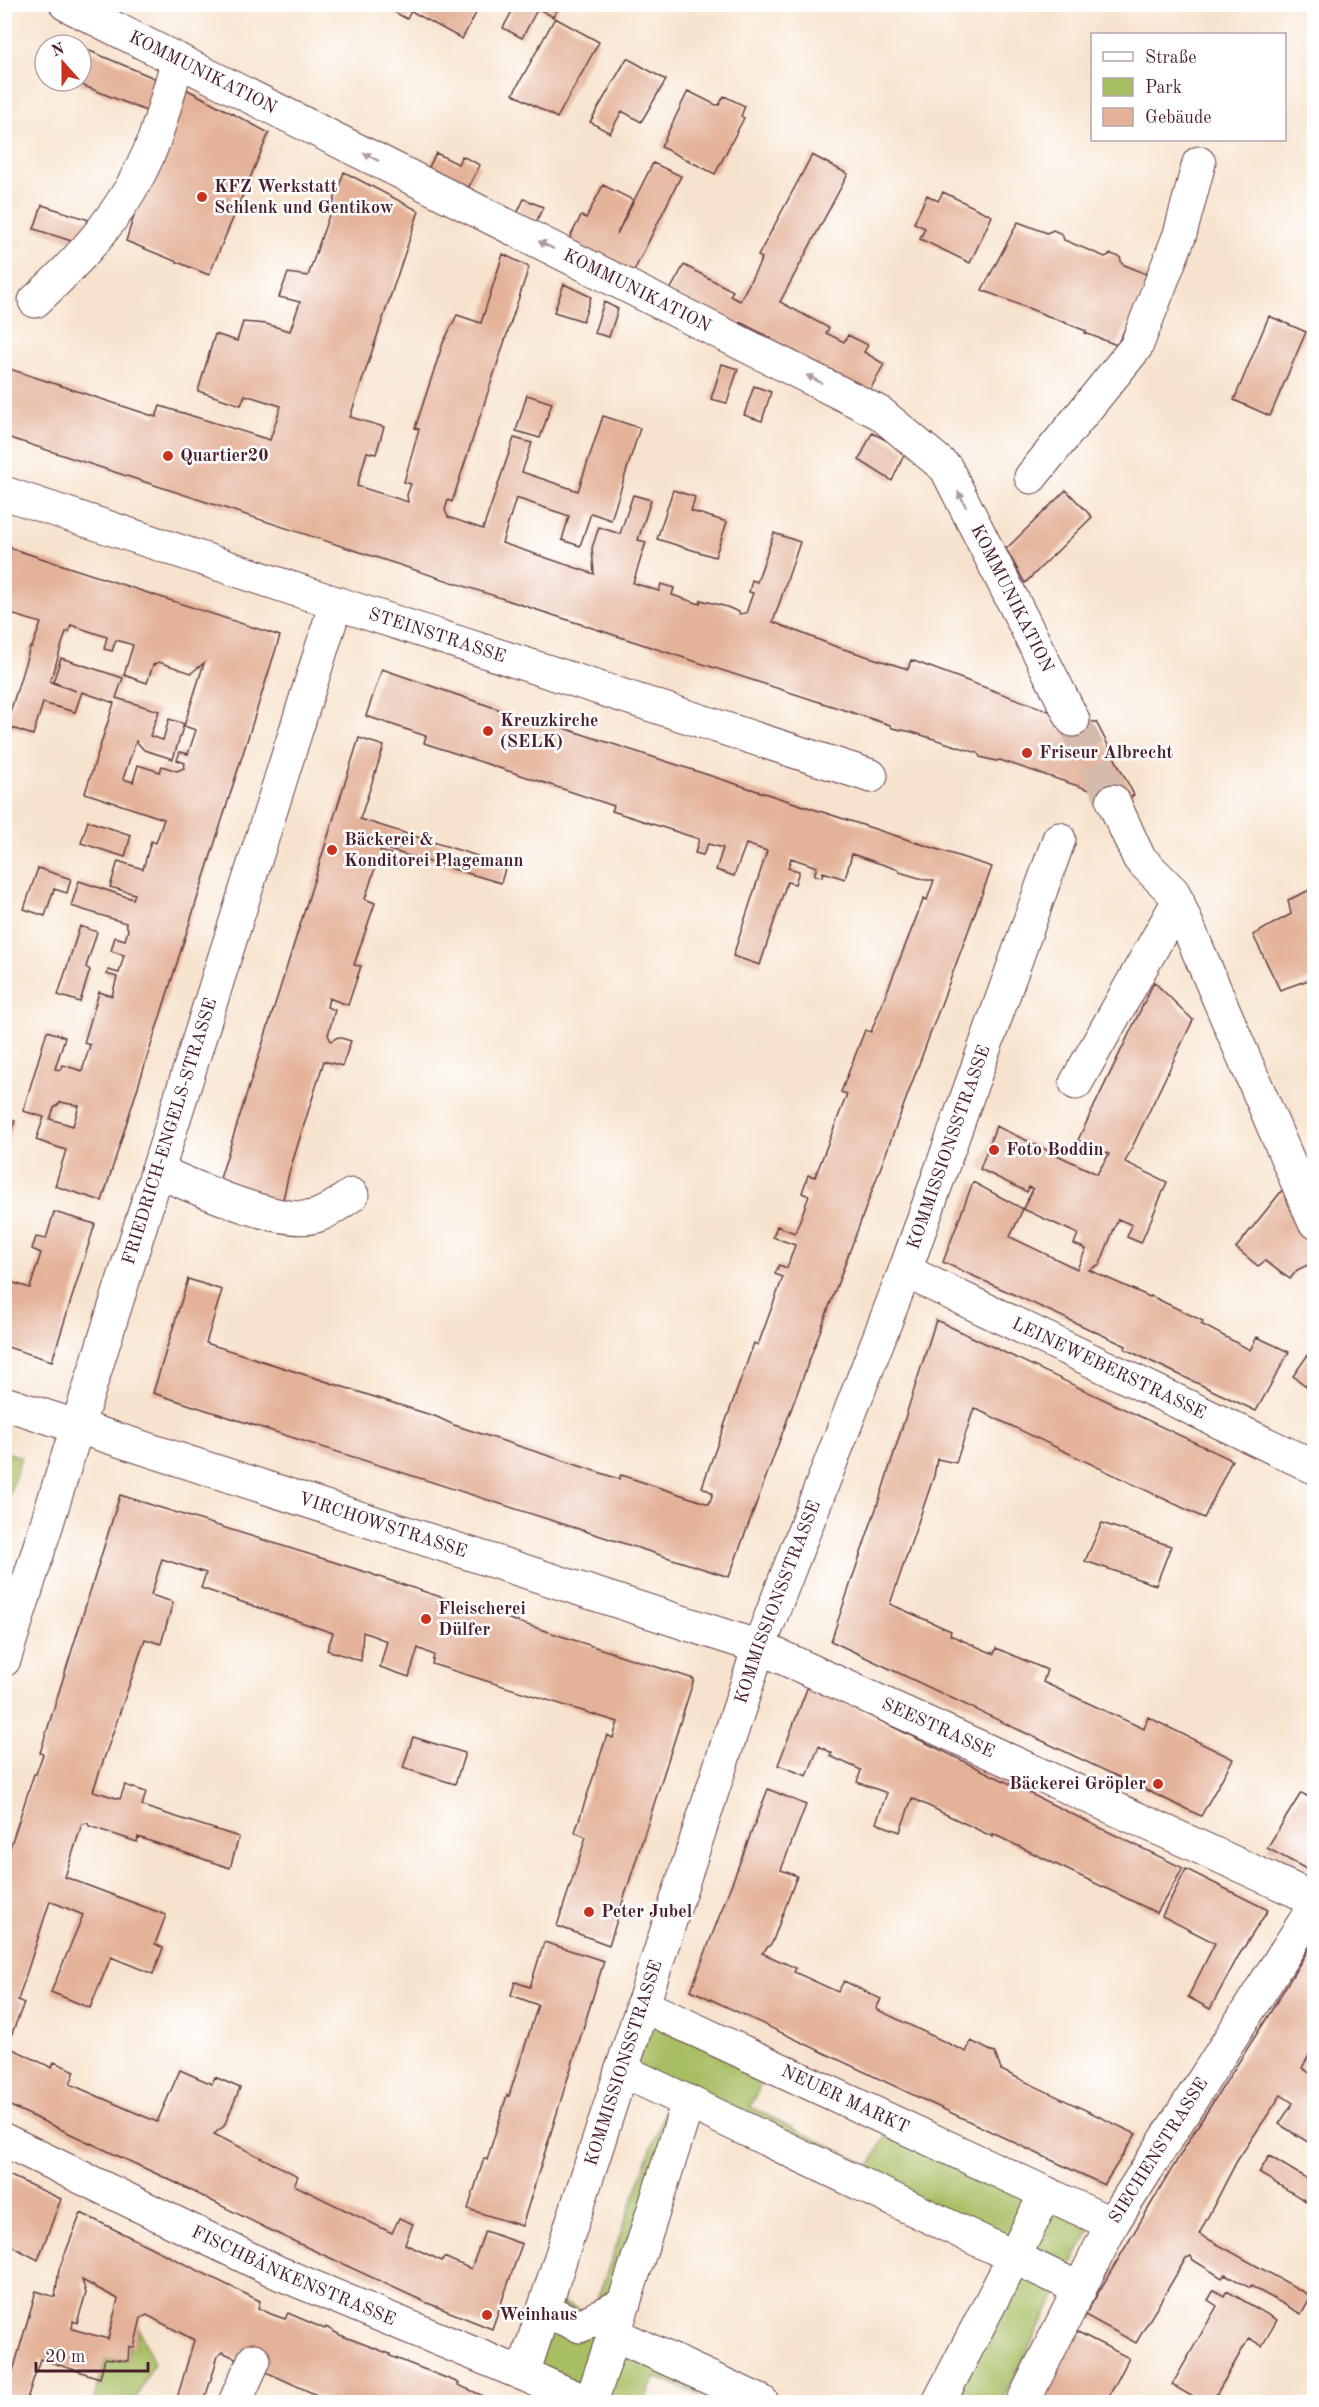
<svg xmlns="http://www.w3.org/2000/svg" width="1319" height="2407" viewBox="0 0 1319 2407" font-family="'Old Standard TT',serif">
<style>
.green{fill:#a7be63;stroke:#786e47;stroke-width:1.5}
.building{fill:#e4b299;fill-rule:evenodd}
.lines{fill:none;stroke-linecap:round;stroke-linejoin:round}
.minor-tunnel{stroke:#d4bcad;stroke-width:33;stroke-dasharray:33 16;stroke-linecap:butt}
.minor-casing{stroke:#643c43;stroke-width:35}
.major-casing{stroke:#643c43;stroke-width:35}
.minor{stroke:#fff;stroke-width:33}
.major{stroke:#fff;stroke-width:33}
.oneway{fill:#ae9aa0}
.poi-dot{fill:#c8321e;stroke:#fff;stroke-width:2}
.labels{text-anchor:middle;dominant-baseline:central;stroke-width:5;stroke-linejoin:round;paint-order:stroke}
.street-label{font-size:18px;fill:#4a1f2b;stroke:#fff}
.poi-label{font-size:18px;font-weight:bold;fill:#4a1f2b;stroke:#fff;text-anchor:start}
</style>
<rect width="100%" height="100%" fill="#fff"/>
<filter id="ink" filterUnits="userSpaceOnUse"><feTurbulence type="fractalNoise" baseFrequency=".0167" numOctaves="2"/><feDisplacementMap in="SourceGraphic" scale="12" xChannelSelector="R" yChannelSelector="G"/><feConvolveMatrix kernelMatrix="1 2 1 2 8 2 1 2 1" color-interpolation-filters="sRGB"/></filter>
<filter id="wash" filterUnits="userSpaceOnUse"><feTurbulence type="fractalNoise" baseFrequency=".008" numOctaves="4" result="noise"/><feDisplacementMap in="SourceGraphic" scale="24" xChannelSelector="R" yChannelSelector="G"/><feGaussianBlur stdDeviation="1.35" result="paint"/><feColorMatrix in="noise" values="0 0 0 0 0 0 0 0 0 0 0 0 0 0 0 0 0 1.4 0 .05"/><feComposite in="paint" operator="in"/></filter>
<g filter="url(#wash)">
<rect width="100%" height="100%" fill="#f7e3cd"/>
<!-- green -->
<path class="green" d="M5 1452 21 1457 5 1508 4 1452Z
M650 2020 767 2072 750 2107 870 2166 888 2130 1092 2225 1001 2402H939L1014 2257 688 2102 615 2333 762 2402H716L655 2377 644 2402H611L533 2366 552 2300 592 2314 667 2104 628 2089Z
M139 2328 154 2363 134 2402H93L105 2358 128 2361 129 2346 134 2347Z"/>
<g id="blocks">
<!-- building -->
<path class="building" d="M380 4H481L462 39 411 11 407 19Z
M516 4H532L538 8 522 38 503 28Z
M539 4H561L553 17 537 8Z
M555 18 599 42 557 118 513 94Z
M85 49 159 80 146 111 72 81H81V58Z
M627 58 666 80 641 122 622 111 610 133 590 122Z
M186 89 269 133 209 275 126 241 136 209Z
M688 91 716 105H719L724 96 745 106 741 116 744 118 715 174 661 147Z
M436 153 458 164 462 156 480 165 465 194 425 175Z
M812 155 848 174 780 302 829 328 826 333 844 342 848 335 868 345 864 352 884 364 866 397 768 345 771 338 740 322 737 328 669 292 684 265 733 291 730 296 740 301 762 258 758 256Z
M653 163 681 176 631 277 566 245 581 216 586 218 603 185 633 200 617 234Z
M344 172 419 211 350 417 384 427 376 454 367 452 357 486 408 502 407 495 411 484 404 482 419 429 415 428 443 343 457 315 481 323 503 254 529 267 452 502 448 500 445 510 448 517 483 529 514 438 532 443 522 472 578 491 603 416 640 428 611 520 591 513 580 546 562 540 569 516 516 498 502 543 594 574 592 548 599 527 620 534 633 495 651 500 638 540 646 542 633 583 659 591 661 584 674 588 672 595 700 604 701 600 727 607 739 612V614L746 613 753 593 749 592 752 580 757 582 774 533 800 542 773 622 837 647 908 669 911 660 1073 720 1096 722 1134 795 1129 798 1103 797 1099 793 1000 760 996 761 980 757 978 753 912 732 892 728 890 725 4 436V367L156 417 160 406 270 440 281 406 245 395 241 405 198 391 215 334 237 341 243 322 266 324 290 331 300 302 279 297 288 273 308 276Z
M943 192 992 216 970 263 920 239 925 228 914 223 927 195 938 201Z
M524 199 543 207 534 227 515 218Z
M42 205 89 220 81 244 34 229Z
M1018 222 1047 233 1053 230 1062 234 1064 240 1105 257 1111 254 1120 257 1122 264 1151 276 1117 345 1085 333 1086 331 982 290Z
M564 284 591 297 583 321 554 312Z
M604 302 618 309 609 337 594 333Z
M1269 316 1306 332 1270 416 1234 400Z
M722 364 738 369 727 403 711 399Z
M754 386 771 392 762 421 744 415Z
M527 395 552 403 540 438 516 431Z
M872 433 906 450 892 481 859 460Z
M673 490 695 497 691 511 727 522 715 557 657 539Z
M1066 490 1092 517 1025 583 1006 549Z
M4 546 280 636 102 1201 55 1186 66 1150 36 1140 44 1117 23 1111 47 1031 65 1037 55 1069 61 1070 63 1065 82 1071 90 1045 84 1043 99 992 112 996 117 977 107 974 108 970 119 973 124 955 111 951 115 937 125 940 128 930 126 923 71 906 79 881 133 899 135 894 110 887 118 861 143 869 151 841 156 843 164 819 85 793 114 703 82 692 75 712 43 703 33 735 6 726 30 647H32L41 623 4 612ZM71 625 107 637 104 649 112 651 116 640 133 645 124 675 147 683 153 665 159 662 191 673 204 663 184 726 196 730 188 754 180 752 177 760 185 763 184 768 177 771 162 766 160 772 138 765 133 782 123 779 136 741 144 750 173 759 184 724 169 719 163 740 150 736 159 711 116 698 123 678 61 658 53 682 76 691 50 682 66 632H69ZM61 1102 79 1106 73 1126 50 1119 54 1108Z
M382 669 550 727 551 724 992 867 729 1577 153 1393 188 1279 222 1290 206 1343 437 1417 454 1425 595 1471 619 1479 621 1475 709 1504 713 1493 702 1487 754 1343 758 1345 783 1277 775 1274 779 1265 787 1268 795 1245 773 1237 777 1226 795 1233 809 1196 802 1193 808 1175 815 1177 847 1094 841 1092 865 1030 871 1032 924 898 927 900 934 880H926L899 872V870L852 854 845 879 823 872 822 877 814 875 817 867 791 858 788 868 799 871 795 884 787 882 760 965 733 956 767 851 746 844 734 876 716 870 723 848 708 844 703 855 695 853 699 839 612 811 614 806 424 743 426 736 366 716Z
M359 738 384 746 360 819 506 865 501 883 389 850 382 845 380 851 391 854 388 865 377 862 365 899 375 903 354 965 361 966 348 1005 329 998 327 1007 335 1010 328 1035 331 1041 338 1037 351 1041 342 1066 324 1061 289 1173 281 1208 217 1188Z
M88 821 131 835 125 857 81 843Z
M38 868 71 879 67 893 54 889 45 916 24 909Z
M1314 888V978L1280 990 1253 935 1291 914 1288 900Z
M80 926 97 932 86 967 90 970 80 1002 58 995Z
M1154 982 1193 1020 1125 1162 1167 1182 1141 1243 1127 1237 1132 1225 1118 1219 1100 1264 1089 1270 1150 1297 1151 1296 1203 1321 1201 1324 1250 1350 1257 1337 1289 1352 1256 1411 1125 1349 1126 1346 943 1262 973 1182 1023 1209 1010 1237 1077 1269 1086 1249 1074 1244 1078 1234 1023 1209 1033 1189 1029 1187 1027 1192 980 1169 996 1126 1097 1174 1109 1154 1078 1140Z
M4 1117 15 1121 5 1150H4Z
M1288 1183 1314 1240V1262L1297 1270 1290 1279 1265 1261 1258 1266 1236 1248Z
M54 1212 95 1224 52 1361 4 1346V1280L30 1288 41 1253 32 1249 36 1237 46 1239Z
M936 1320 1232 1460 1204 1518 974 1408 956 1463 937 1459 934 1476 890 1604 951 1631 950 1635 994 1654 996 1648 1047 1670 1043 1682 1144 1729 1148 1717 1233 1759 1201 1816 831 1641 882 1491Z
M1314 1346V1392L1293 1376Z
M120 1495 372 1574 376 1576 694 1679 609 1945 557 1926 586 1837 575 1832 607 1735 613 1738 618 1722 432 1664 434 1655 418 1648 409 1677 380 1667 387 1641 363 1632 361 1661 327 1650 333 1633 201 1588 206 1573 162 1559 151 1595 173 1602 161 1644 145 1639 93 1791 120 1799 125 1785 146 1792 142 1806 239 1837 230 1868 138 1837 137 1842 89 1826 88 1823 82 1824 65 1877 166 1915 155 1944 163 1948 153 1974 111 1957 90 2008 51 1992 83 1915 50 1901 18 2000 24 2003 7 2046 52 2068 54 2062 75 2071 70 2084 157 2122 180 2070 212 2084 215 2077 240 2088 224 2126 214 2134 298 2176 294 2185 392 2233 399 2218 413 2224 405 2244 442 2261 444 2257 471 2269 485 2231 522 2244 492 2329 425 2302 274 2232 172 2181 4 2103V1866L34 1774H36L43 1754 40 1753Z
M1102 1523 1171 1546 1156 1585 1085 1561Z
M808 1686 848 1705 1183 1868 1157 1913 993 1834V1837L912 1798 900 1832 876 1823 887 1793 857 1782 861 1770 830 1756 832 1753 819 1746 807 1776 778 1765Z
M413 1737 465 1753 455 1784 403 1768Z
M768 1789 806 1805 781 1870 797 1876 772 1943 762 1953 796 1968 794 1972 838 1992 844 1981 881 1999 876 2009 966 2052 971 2041 995 2053 1001 2070 1136 2134 1104 2185 691 1990Z
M1301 1793 1311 1798 1314 1793V1865L1310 1871 1267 1848Z
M1186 1869 1268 1910 1239 1955 1210 2009 1188 1997 1215 1943 1162 1916Z
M1314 1940V2046L1302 2068 1314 2076V2146L1279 2124 1293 2103 1281 2095 1237 2161 1199 2234 1311 2296 1301 2314 1251 2286 1250 2288 1225 2274 1222 2278 1193 2260 1191 2256 1186 2258 1136 2343 1085 2315 1192 2135 1265 2021Z
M544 1942 604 1961 522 2226 468 2209 484 2158 487 2160 507 2095 509 2096 538 2005 511 1995 515 1982 530 1987Z
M1269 2156 1314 2183V2206L1259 2173Z
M4 2173 61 2199 38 2260 4 2242Z
M81 2213 260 2301 258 2308 271 2314 285 2319 288 2313 325 2329 326 2327 340 2335 390 2354V2356L459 2383 458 2385 495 2401V2402H332L222 2352 218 2356 204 2402H176L194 2340 147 2315 141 2318 134 2348 129 2346 128 2361 105 2358 100 2378 40 2359 26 2402H4L36 2291 55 2297 59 2269ZM82 2280 118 2299 108 2339 72 2329 73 2321 77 2323 86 2293Z
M1214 2290 1224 2296 1227 2291 1277 2320 1262 2346 1249 2338 1212 2402H1202L1172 2385 1217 2306 1208 2300Z
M1074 2330 1129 2358 1106 2402H1038Z"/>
</g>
</g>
<g filter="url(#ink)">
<use href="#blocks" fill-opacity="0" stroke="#643c43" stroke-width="1.5"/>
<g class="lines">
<!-- minor-tunnel -->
<path class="minor-tunnel" d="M1073 720 1113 801"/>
<defs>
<g id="minor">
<path id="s1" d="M66 4 880 413 946 468 1073 720"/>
<path d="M35 301C82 258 127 208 151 148 162 120 169 89 178 60"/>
<path d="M1031 477 1136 347 1180 234 1199 163"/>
<path d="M1113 801 1139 858 1173 892 1314 1221"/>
<path d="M1076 1083 1178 902"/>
<path d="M157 1171C193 1186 280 1227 316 1216 329 1212 341 1202 352 1195"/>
<path id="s2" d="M905 1271 1314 1467"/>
<path id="s3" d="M4 1403 759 1647 1314 1899"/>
<path id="s4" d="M4 1660 336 603"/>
<path id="s5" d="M642 2005 1112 2224"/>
<path d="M621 2070 1014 2257 939 2402"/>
<path d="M688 2102 614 2334 762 2402"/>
<path id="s6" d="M4 2140 279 2273 523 2374 586 2402"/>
<path d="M1046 2193 1014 2257 1080 2289"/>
<path d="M544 2310 580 2326 624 2304"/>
<path id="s7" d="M523 2374 759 1647 905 1271 1059 839"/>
<path d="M235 2402 254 2360"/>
<path d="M591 2402 614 2334"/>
<path id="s8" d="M1023 2402 1112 2224 1314 1907"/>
</g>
<g id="major">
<path id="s9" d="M4 493 336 603 871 776"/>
</g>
</defs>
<!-- minor casing -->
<use href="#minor" class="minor-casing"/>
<!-- major casing -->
<use href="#major" class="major-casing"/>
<!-- minor -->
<use href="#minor" class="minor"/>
<!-- major -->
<use href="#major" class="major"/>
</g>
<!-- one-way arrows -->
<defs><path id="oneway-solid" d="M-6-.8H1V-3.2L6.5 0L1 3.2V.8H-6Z" transform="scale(1.5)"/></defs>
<g class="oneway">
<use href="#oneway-solid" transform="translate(371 157) rotate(-153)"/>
<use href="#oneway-solid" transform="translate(546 245) rotate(-153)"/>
<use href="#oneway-solid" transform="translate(814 379) rotate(-153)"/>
<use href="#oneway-solid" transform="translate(962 499) rotate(-117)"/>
</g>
</g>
<!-- markers -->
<g class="poi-dot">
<circle cx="202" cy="197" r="6"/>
<circle cx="168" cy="456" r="6"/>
<circle cx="488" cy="731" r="6"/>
<circle cx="1027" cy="753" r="6"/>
<circle cx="332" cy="850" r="6"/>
<circle cx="994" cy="1150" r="6"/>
<circle cx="426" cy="1619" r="6"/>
<circle cx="1158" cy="1784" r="6"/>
<circle cx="589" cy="1912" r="6"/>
<circle cx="487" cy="2315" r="6"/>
</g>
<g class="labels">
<!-- street labels -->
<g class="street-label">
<text stroke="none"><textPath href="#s1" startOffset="153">KOMMUNIKATION</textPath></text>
<text stroke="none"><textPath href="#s1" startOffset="639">KOMMUNIKATION</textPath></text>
<text stroke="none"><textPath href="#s1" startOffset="1143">KOMMUNIKATION</textPath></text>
<text stroke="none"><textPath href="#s9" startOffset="456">STEINSTRASSE</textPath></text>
<text stroke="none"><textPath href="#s4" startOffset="554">FRIEDRICH-ENGELS-STRASSE</textPath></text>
<text stroke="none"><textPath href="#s7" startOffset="1299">KOMMISSIONSSTRASSE</textPath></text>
<text stroke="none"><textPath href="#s2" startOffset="226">LEINEWEBERSTRASSE</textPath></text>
<text stroke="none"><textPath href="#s3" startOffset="398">VIRCHOWSTRASSE</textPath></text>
<text stroke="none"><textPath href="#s7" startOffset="813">KOMMISSIONSSTRASSE</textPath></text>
<text stroke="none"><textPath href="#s3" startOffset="990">SEESTRASSE</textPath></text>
<text stroke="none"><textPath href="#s7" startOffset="327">KOMMISSIONSSTRASSE</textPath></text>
<text stroke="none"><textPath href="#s5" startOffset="224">NEUER MARKT</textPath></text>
<text stroke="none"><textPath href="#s8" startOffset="286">SIECHENSTRASSE</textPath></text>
<text stroke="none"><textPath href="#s6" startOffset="320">FISCHBÄNKENSTRASSE</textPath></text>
</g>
<!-- poi labels -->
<g class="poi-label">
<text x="214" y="187">KFZ Werkstatt<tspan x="214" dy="21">Schlenk und Gentikow</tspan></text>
<text x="180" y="456">Quartier20</text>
<text x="500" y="721">Kreuzkirche<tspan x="500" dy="21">(SELK)</tspan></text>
<text x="1039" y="753">Friseur Albrecht</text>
<text x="344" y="840">Bäckerei &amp;<tspan x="344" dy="21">Konditorei Plagemann</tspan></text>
<text x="1006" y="1150">Foto Boddin</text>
<text x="438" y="1609">Fleischerei<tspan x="438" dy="21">Dülfer</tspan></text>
<text x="1146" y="1784" text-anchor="end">Bäckerei Gröpler</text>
<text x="601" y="1912">Peter Jubel</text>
<text x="499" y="2315">Weinhaus</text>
</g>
</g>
<!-- margin -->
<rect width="1319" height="2407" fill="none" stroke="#fff" stroke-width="24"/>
<!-- legend -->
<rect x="1091" y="33" width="195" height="108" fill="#ffffff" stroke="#b7a5aa" stroke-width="1.5"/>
<rect x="1103" y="52" width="30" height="9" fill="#ffffff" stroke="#b7a5aa" stroke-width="1.5"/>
<text x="1145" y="63" font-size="18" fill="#4a1f2b">Straße</text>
<rect x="1103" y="78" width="30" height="18" fill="#a7be63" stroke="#b7a5aa" stroke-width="1.5"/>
<text x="1145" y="93" font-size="18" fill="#4a1f2b">Park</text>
<rect x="1103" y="108" width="30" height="18" fill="#e4b299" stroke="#b7a5aa" stroke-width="1.5"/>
<text x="1145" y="123" font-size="18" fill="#4a1f2b">Gebäude</text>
<!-- north arrow -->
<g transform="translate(63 63) rotate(339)"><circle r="28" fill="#ffffff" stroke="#b7a5aa" stroke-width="1.5"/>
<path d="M0-4.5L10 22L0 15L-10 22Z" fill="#c8321e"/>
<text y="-9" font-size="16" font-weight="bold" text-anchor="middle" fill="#4a1f2b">N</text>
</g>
<!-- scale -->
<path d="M36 2362v9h112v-9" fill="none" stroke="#4a1f2b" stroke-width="3"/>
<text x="45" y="2362" font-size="18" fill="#4a1f2b" stroke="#ffffff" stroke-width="4.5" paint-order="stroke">20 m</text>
</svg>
